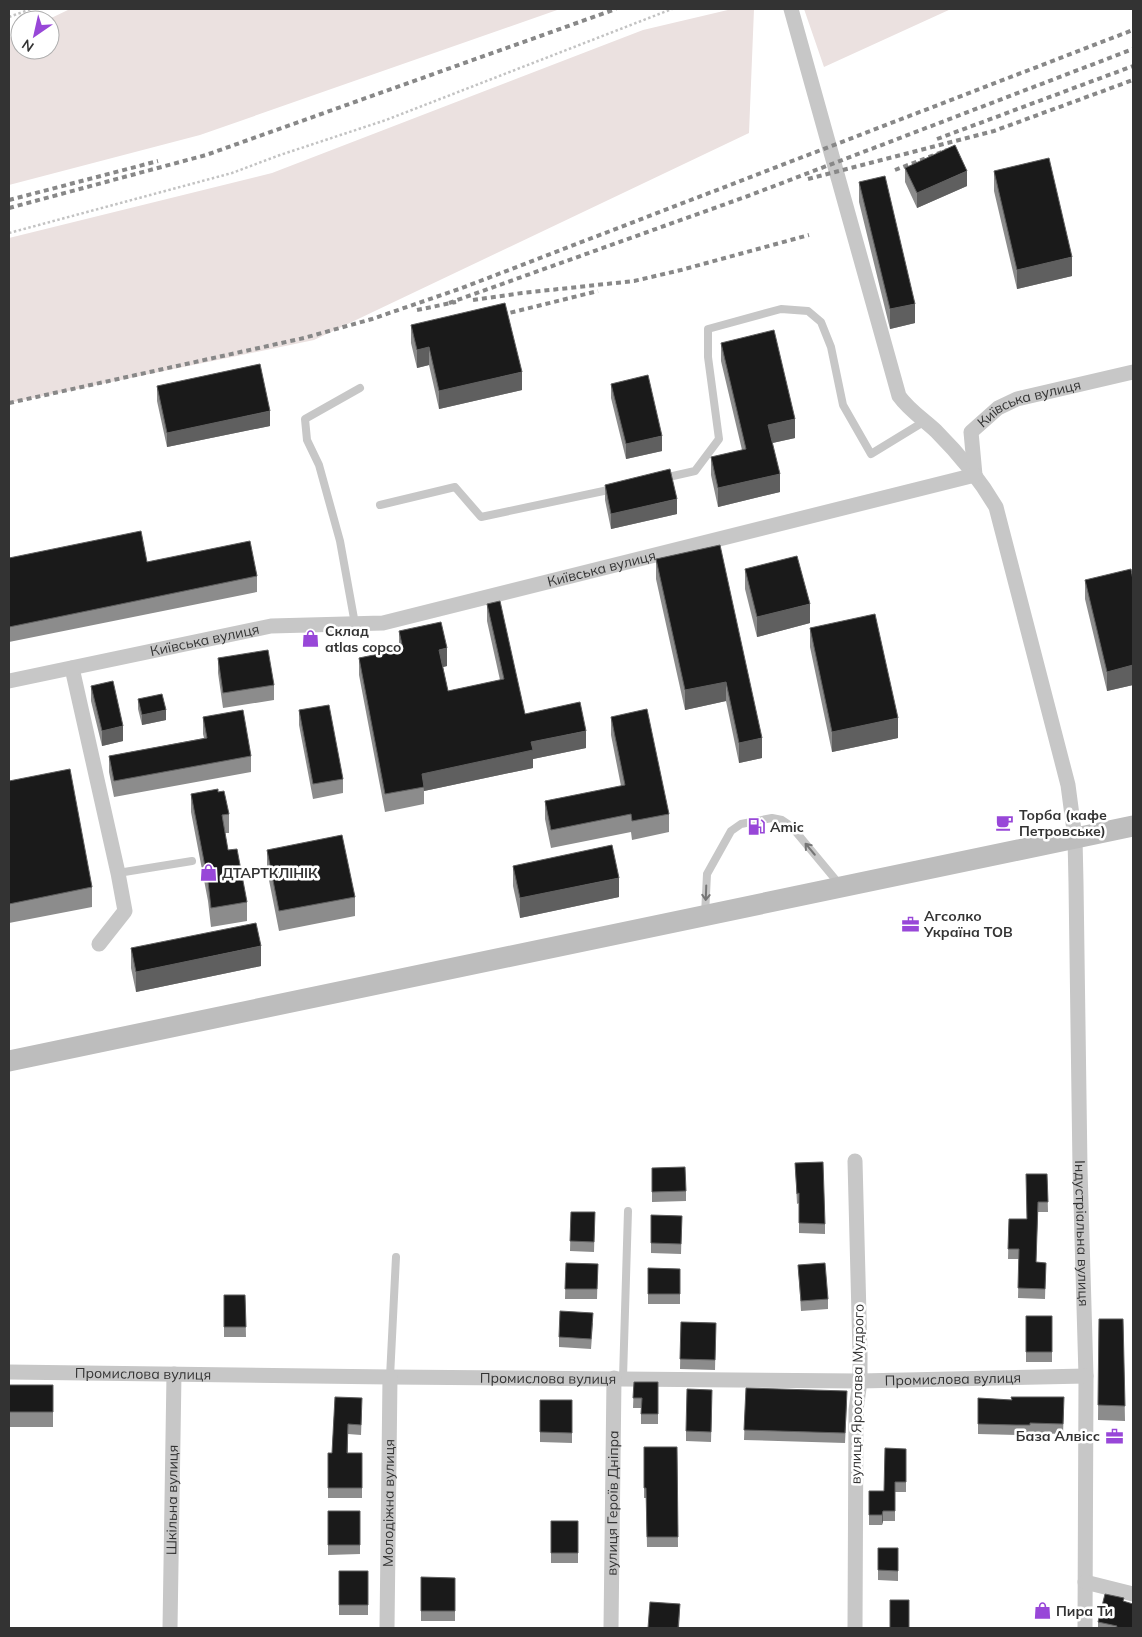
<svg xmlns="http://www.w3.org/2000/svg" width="1142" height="1637" viewBox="0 0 1142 1637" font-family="Mulish,sans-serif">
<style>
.green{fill:#ebe1e0}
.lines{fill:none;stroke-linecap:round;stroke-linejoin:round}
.path{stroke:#c3c3c3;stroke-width:2.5;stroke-dasharray:2.5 2.5;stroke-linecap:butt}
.service{stroke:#c7c7c7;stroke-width:8}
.minor{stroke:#c7c7c7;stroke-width:15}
.secondary{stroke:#bdbdbd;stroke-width:21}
.rail{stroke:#888;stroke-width:4;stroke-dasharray:5 4;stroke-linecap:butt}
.wall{fill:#8c8c8c}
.shaded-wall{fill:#5f5f5f}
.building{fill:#1a1a1a;stroke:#5f5f5f}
.oneway{stroke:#767676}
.labels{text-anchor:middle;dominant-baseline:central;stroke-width:5;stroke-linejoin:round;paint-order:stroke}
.street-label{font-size:14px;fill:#333;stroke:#fff}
.poi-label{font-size:14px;font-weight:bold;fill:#333;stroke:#fff;text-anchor:start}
</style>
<rect width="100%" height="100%" fill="#fff"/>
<!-- green -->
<path class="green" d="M70 9H560L200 135 9 185V38L20 33V50H50V20H47Z
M732 9H754L749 133 314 340 9 403V238L272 173 643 30Z
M804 9H951L824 67Z"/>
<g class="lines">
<!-- path -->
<path class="path" d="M9 17 31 9
M9 233 232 173 280 155 386 120 672 9"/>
<!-- service -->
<path class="service" d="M664 478 695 471 719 439 708 357V329L781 309 808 311 821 322 831 347 843 405 871 454 925 421
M380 505 455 487 481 517 613 489
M355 624 340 541 319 465 307 440 305 419 360 388
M118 873 192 861
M705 915 707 874 731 831 741 824 772 818 782 820 791 826 840 885
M390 1377 396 1257
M623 1378 628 1211"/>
<!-- minor -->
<g class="minor">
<path id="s1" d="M791 9 899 396C909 410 923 419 936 431 959 454 979 478 996 507L1068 785 1075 838 1076 883 1080 1168 1086 1376 1085 1628"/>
<path id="s2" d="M975 475 971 432 998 408 1017 399 1133 372"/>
<path d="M72 668 118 873 125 911 99 944"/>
<path id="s3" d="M9 681 271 626 383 623 975 475"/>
<path d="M855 1161 860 1354V1381L856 1410 855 1628"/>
<path id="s4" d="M9 1372 390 1377 860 1381 1086 1376"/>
<path d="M1085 1582 1133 1594"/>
<path id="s5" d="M170 1628 174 1374"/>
<path id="s6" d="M387 1628 390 1377"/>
<path id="s7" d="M611 1628 614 1378"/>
</g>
<!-- secondary -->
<path class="secondary" d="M9 1061 1133 826"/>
<!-- rail -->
<path class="rail" d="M937 139 1133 66
M895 170 947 150
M808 179 994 131 1133 80
M9 200 158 161
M9 208 206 155 616 9
M473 300 522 293 634 281 681 270 809 235
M449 303 748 196 1133 49
M417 310 456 302
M493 317 598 291
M9 403 304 338 372 319 462 288 1133 30"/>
</g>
<!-- wall -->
<path class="wall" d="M905 168 967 186 917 208 905 182Z
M994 171 1072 276 1017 289 994 191Z
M859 182 915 323 890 329 859 202Z
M411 325 522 390 439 409 429 365 417 368 411 343Z
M721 343 795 438 772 443 780 492 718 507 711 475V457L742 450 721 361Z
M611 384 662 451 626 459 611 398Z
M157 386 270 426 167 447 157 401Z
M605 485 677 514 611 529 605 500Z
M720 545 762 758 739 763 726 701 685 710 656 579V559Z
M9 558 147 562 257 576V592L9 642Z
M745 569 810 623 757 637 745 589Z
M1085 580H1133V685L1107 691 1085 599Z
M487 604 525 714 586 748 533 759V768L424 791V804L385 812 359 675V658L399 650V631L447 666 443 667 448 691 500 680 487 621Z
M810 628 898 738 832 752 810 647Z
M218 658 274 685V700L223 708 218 673Z
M91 686 123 741 102 746 91 701Z
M138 699 166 720 142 725 138 709Z
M299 710 343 779V793L313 799 299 725Z
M203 717 251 756V772L114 797 109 772V756L204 738 203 734Z
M611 717 669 814V832L632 840 631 832 551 848 545 819V801L621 786 611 735Z
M9 781 92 887V907L9 923Z
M218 792 229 814V833H225L228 850 247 902V921L211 927 208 901 191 812V794Z
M267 850 355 897V916L279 931 267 870Z
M513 866 619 897 520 918 513 886Z
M131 948 261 966 136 992 131 968Z
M795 1163 825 1224V1234L799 1233V1203L797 1204Z
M652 1168 686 1191V1201L652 1202Z
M1047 1174 1048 1212H1038L1036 1262 1046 1263 1045 1299 1018 1298 1019 1259H1008L1009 1219H1027Z
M571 1212H595L594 1252 570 1251Z
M651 1215 682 1216 681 1254 651 1253Z
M566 1263 598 1264 597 1299H565Z
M798 1265 828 1299V1309L801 1311Z
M648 1268 680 1269V1304H648Z
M224 1295H245L246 1337H224Z
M1026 1316H1052V1362H1026Z
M1099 1319H1123L1125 1421 1098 1420Z
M681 1322 716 1323 715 1370 680 1369Z
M593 1323 591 1349 559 1347V1337Z
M634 1382H658V1424H641V1408H633Z
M9 1385H53V1427H9Z
M746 1388 847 1401 845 1443 744 1440Z
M335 1397 362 1408 361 1435 348 1434V1453H362V1498H328V1453H332Z
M978 1398 1064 1407 1063 1434 1030 1433V1435H1016L978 1434Z
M572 1400V1443L540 1442V1432Z
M712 1400 711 1442 686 1441V1431Z
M644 1447H677L678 1547H647L646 1498H644Z
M906 1449V1492H895V1521H883L882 1525H869V1491H884Z
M328 1511H360V1554L328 1555Z
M551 1521H578V1563H551Z
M898 1548V1581L878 1580V1570Z
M339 1571H368V1615H339Z
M421 1577 455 1578V1621H421Z
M1124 1601 1133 1628H1098V1622Z"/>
<!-- shaded-wall -->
<path class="shaded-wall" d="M967 171V186L917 208V193Z
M1072 257V276L1017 289V270Z
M915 304V323L890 329V309Z
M429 347V365L417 368V350Z
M522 372V390L439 409V391Z
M270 411V426L167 447V433Z
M795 419V438L768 444V425Z
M662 436V451L626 459V444Z
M780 474V492L718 507V488Z
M677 499V514L611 529V514Z
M810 604V623L757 637V617Z
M447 648V666L439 668V650Z
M1133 665V685L1107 691V672Z
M726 682V701L685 710V690Z
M166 710V720L142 725V715Z
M898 718V738L832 752V732Z
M123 726V741L102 746V731Z
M586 731V748L533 759V768L424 791 422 774 531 742Z
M762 738V758L739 763V743Z
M619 878V897L520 918V898Z
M261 946V966L136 992V972Z
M883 1511V1521L882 1525V1515Z
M680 1604 679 1628H678Z"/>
<!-- building -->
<path class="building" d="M955 145 967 171 917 193 905 168Z
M1049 158 1072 257 1017 270 994 171Z
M885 176 915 304 890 309 859 182Z
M505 303 522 372 439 391 429 347 417 350 411 325Z
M774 330 795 419 768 425 780 474 718 488 711 457 746 449 721 343Z
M260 364 270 411 167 433 157 386Z
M648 375 662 436 626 444 611 384Z
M670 469 677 499 611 514 605 485Z
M141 531 147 562 250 541 257 576 9 627V558Z
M720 545 762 738 739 743 726 682 685 690 656 559Z
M797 556 810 604 757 617 745 569Z
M1131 569 1133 580V665L1107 672 1085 580Z
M500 601 525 714 580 702 586 731 531 742 533 750 422 774 424 787 385 794 359 658 403 649 399 631 441 622 447 648 439 650 448 691 504 679 487 604Z
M875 614 898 718 832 732 810 628Z
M268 650 274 685 223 693 218 658Z
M113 681 123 726 102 731 91 686Z
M162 694 166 710 142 715 138 699Z
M329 705 343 779 313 784 299 710Z
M647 709 669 814 632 821 631 814 551 830 545 801 625 785 611 717Z
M243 710 251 756 114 781 109 756 207 738 203 717Z
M70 769 92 887 9 904V781Z
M218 789V792L224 791 229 814 222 815 228 850 237 849 247 902 211 908 208 882 191 794Z
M342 835 355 897 279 911 267 850Z
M612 845 619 878 520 898 513 866Z
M256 923 261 946 136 972 131 948Z
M823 1162 825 1224 799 1223V1193L797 1194 795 1163Z
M685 1167 686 1191 652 1192V1168Z
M1026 1174H1047L1048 1202H1038L1036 1262 1046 1263 1045 1289 1018 1288 1019 1249H1008L1009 1219H1027Z
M571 1212H595L594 1242 570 1241Z
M651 1215 682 1216 681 1244 651 1243Z
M566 1263 598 1264 597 1289H565Z
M825 1263 828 1299 801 1301 798 1265Z
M648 1268 680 1269V1294H648Z
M224 1295H245L246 1327H224Z
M560 1311 593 1313 591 1339 559 1337Z
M1026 1316H1052V1352H1026Z
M1099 1319H1123L1125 1406 1098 1405Z
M681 1322 716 1323 715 1360 680 1359Z
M634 1382H658V1414H641L642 1398H633Z
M9 1385H53V1412H9Z
M746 1388 847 1391 845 1433 744 1430Z
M687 1389 712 1390 711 1432 686 1431Z
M335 1397 362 1398 361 1425 348 1424 347 1453H362V1488H328V1453H332Z
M1011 1397H1064L1063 1424 1030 1423V1425H1016L978 1424V1398L1012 1400Z
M540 1400H572V1433L540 1432Z
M644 1447H677L678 1537H647L646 1488H644Z
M885 1448 906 1449V1482H895V1511H883L882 1515H869V1491H884Z
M328 1511H360V1545H328Z
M551 1521H578V1553H551Z
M878 1548H898V1571L878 1570Z
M339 1571H368V1605H339Z
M421 1577 455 1578V1611H421Z
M1105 1594 1124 1598 1123 1601 1133 1604V1628H1116L1117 1626 1098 1622Z
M890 1600H909V1628H890Z
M650 1602 680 1604 678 1628H648Z"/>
<!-- one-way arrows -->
<defs><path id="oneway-shaft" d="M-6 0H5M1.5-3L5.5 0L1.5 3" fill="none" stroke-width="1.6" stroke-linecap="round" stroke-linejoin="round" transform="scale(1.25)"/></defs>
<g class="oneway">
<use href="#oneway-shaft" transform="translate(810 849) rotate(-130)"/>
<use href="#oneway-shaft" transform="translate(706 893) rotate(92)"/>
</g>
<!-- icons -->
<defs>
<symbol id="shop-bare" viewBox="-9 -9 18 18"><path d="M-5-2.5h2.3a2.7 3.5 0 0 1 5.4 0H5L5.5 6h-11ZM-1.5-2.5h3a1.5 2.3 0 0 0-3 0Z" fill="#9847d8" stroke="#fff" stroke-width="2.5" paint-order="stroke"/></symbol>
<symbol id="cafe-bare" viewBox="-9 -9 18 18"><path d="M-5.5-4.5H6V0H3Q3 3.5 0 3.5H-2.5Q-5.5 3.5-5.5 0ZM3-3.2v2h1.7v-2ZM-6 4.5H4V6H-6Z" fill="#9847d8" stroke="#fff" stroke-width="2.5" paint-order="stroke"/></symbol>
<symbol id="fuel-bare" viewBox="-9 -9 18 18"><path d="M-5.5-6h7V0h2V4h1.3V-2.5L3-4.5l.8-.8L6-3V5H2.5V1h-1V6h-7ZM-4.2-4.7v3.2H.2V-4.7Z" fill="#9847d8" stroke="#fff" stroke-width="2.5" paint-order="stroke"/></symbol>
<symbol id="office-bare" viewBox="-9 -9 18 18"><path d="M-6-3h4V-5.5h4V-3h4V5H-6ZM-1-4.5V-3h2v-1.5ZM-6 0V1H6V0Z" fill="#9847d8" stroke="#fff" stroke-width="2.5" paint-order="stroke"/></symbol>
</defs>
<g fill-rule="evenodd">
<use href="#shop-bare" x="298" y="626" width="25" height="25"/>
<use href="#cafe-bare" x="992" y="810" width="25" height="25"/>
<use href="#fuel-bare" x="744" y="814" width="25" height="25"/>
<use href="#shop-bare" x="196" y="860" width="25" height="25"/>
<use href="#office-bare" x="898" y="912" width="25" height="25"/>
<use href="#office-bare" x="1102" y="1424" width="25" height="25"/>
<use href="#shop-bare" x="1030" y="1598" width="25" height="25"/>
</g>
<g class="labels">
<!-- street labels -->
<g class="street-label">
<text stroke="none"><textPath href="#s2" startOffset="110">Київська вулиця</textPath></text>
<text stroke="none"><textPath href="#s3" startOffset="605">Київська вулиця</textPath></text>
<text stroke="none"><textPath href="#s3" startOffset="200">Київська вулиця</textPath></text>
<text stroke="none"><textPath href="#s1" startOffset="1286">Індустріальна вулиця</textPath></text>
<text stroke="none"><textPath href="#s4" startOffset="134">Промислова вулиця</textPath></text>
<text stroke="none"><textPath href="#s4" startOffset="539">Промислова вулиця</textPath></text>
<text stroke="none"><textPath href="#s4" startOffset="944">Промислова вулиця</textPath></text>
<text transform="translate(857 1394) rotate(-89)">вулиця Ярослава Мудрого</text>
<text stroke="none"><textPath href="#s5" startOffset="128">Шкільна вулиця</textPath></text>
<text stroke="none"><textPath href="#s6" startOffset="125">Молодіжна вулиця</textPath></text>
<text stroke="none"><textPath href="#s7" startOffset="125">вулиця Героїв Дніпра</textPath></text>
</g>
<!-- poi labels -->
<g class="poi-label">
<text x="325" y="631">Склад<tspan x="325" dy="16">atlas copco</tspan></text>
<text x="1019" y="815">Торба (кафе<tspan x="1019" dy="16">Петровське)</tspan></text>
<text x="770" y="827">Amic</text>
<text x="222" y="873">ДТАРТКЛІНІК</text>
<text x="924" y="916">Агсолко<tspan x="924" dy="16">Україна ТОВ</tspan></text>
<text x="1100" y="1436" text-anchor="end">База Алвісс</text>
<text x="1056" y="1611">Пира Ти</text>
</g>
</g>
<!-- border -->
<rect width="1142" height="1637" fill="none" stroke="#333333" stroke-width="20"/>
<!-- north arrow -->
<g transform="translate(35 35) rotate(214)"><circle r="24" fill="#ffffff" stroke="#adadad"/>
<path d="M0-4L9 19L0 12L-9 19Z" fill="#9847d8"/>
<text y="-8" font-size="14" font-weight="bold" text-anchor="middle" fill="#333333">N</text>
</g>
</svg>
